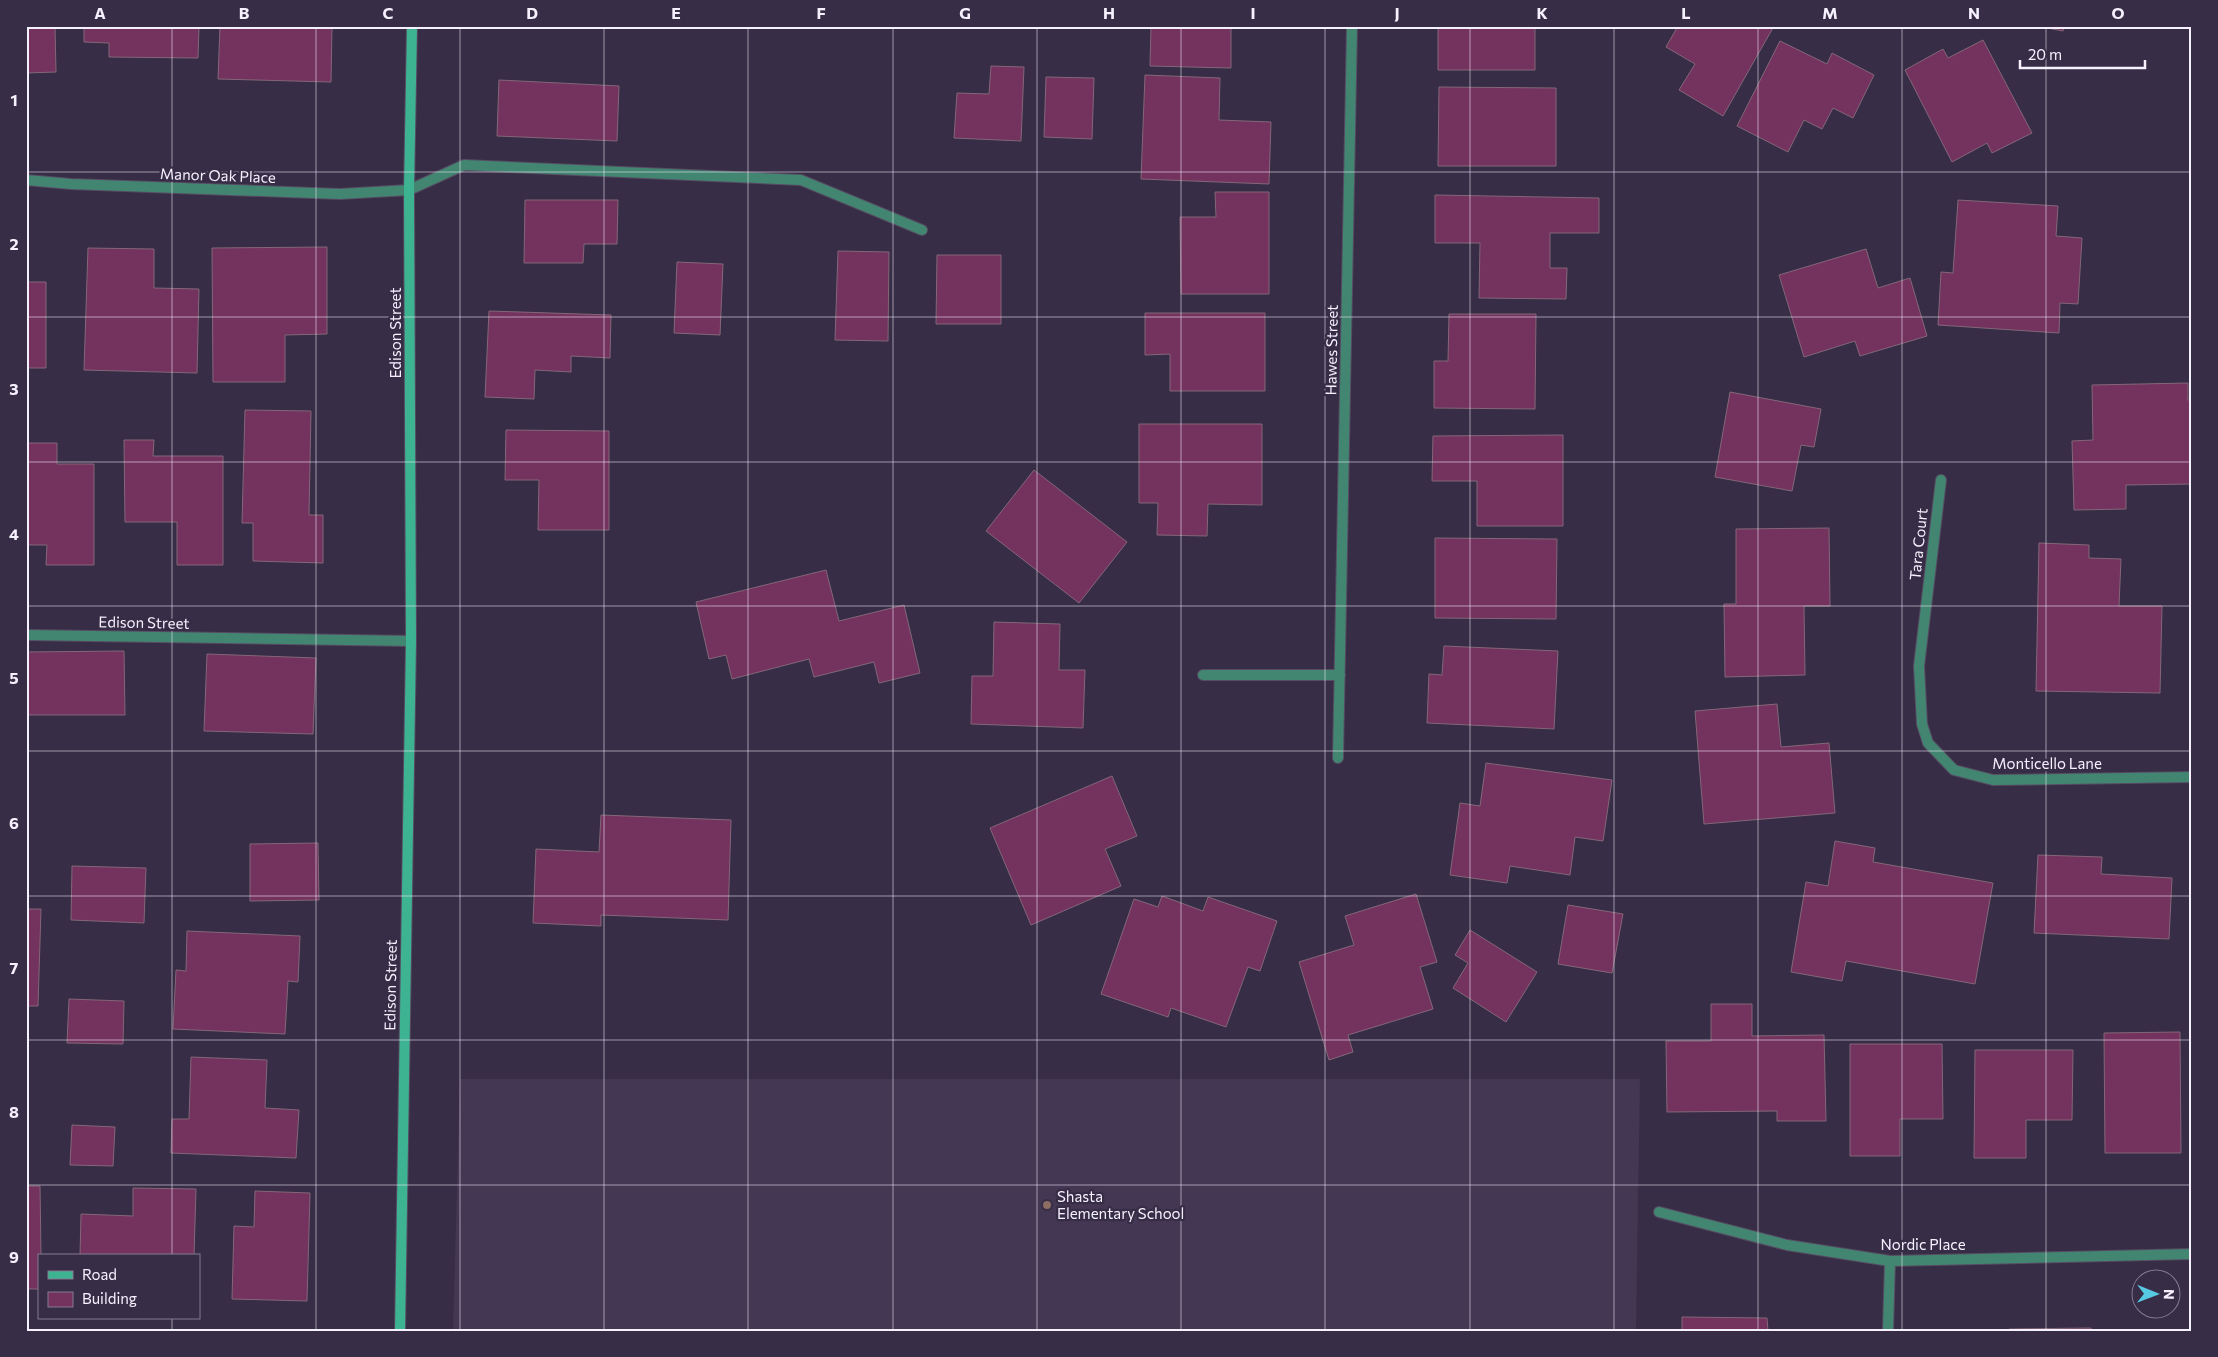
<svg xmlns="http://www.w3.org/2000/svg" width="2218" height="1357" viewBox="0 0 2218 1357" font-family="Commissioner,sans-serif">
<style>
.built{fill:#433754}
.building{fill:#74325f;stroke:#836778}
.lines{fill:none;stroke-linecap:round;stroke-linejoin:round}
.lane-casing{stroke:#564c63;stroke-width:12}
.street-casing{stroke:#564c63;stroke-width:12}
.secondary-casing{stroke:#564c63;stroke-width:12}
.lane{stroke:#428570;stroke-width:10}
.street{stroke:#428570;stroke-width:10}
.secondary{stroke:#3eb392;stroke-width:10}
.grid{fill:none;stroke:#f6f1fe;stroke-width:1;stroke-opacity:0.55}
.education-dot{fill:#8d6e63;stroke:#372d46;stroke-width:2}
.labels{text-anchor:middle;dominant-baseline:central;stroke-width:4.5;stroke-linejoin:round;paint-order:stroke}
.street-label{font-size:15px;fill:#f6f1fe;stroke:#372d46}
.poi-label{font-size:15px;fill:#f6f1fe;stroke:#372d46;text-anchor:start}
.neatline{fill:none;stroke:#f6f1fe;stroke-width:2}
.grid-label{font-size:16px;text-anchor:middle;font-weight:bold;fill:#f6f1fe}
</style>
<rect width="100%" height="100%" fill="#372d46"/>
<!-- built -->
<path class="built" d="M460 1079H1640L1636 1331H453Z"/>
<!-- building -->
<path class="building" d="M26 26H55L56 72 26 73Z
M84 26H199L198 58 109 57V43L84 42Z
M220 26H332L331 82 218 79Z
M1151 26H1231V68L1150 66Z
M1438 26H1535V70H1438Z
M1678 26H1774L1723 116 1679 90 1695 64 1666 47Z
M2037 26H2064L2063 31Z
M1983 40 2032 133 1992 153 1987 143 1952 162 1905 70 1943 49 1948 58Z
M1780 41 1827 64 1832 53 1874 75 1853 118 1833 108 1822 129 1804 120 1788 152 1737 126Z
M991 66 1024 67 1021 141 954 138 957 93 989 94Z
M1145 75 1220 78 1219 120 1271 122 1269 184 1141 179Z
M1046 77 1094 78 1092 139 1044 137Z
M499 80 619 86 617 141 497 136Z
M1439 87 1556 88V166H1438Z
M1215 192H1269V294H1181L1180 217H1216Z
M1435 195 1599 198V233H1550V268H1567L1566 299 1479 298 1480 243H1435Z
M525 200H618L617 244H584L583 263H524Z
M1958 200 2058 206 2056 236 2082 238 2078 304 2060 303 2059 333 1938 325 1941 272 1953 273Z
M327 247V334L285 335V382H213L212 248Z
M88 248 154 249V288L199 289 197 373 84 370Z
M1866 249 1878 288 1910 278 1927 336 1860 356 1855 341 1804 357 1779 275Z
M838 251 889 252 888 341 835 340Z
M937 255H1001V324H936Z
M677 262 723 264 720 335 674 333Z
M26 282H46V368H26Z
M489 311 611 315 610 358 571 356V372L535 370 534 399 485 397Z
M1145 313H1265V391H1170V354L1145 355Z
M1449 314H1536L1535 409 1434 408V361H1448Z
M2188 383V400H2192V484L2126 485V509L2074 510 2072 441 2093 440 2092 385Z
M1730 392 1821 409 1814 447 1801 445 1792 491 1715 477Z
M245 410 311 411 309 515H323V563L253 561V523H242Z
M1139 424H1262V505L1208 504 1207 536 1157 535 1158 503H1139Z
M506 430 609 431V530H538L539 480H505Z
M1563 435V526H1477V481H1432L1433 436Z
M124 440H154L153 456H223V565H177V522H125Z
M26 443H57V464H94V565H46L47 545H26Z
M1034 470 1127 542 1079 603 986 531Z
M1829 528 1830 606H1804L1805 675 1725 677 1724 604H1736V529Z
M1435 538 1557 539 1556 619 1435 618Z
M2039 543 2089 545V558L2121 559 2119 606H2162L2160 693 2036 691Z
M826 570 839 621 904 605 920 673 879 683 874 662 814 677 809 659 732 679 726 655 709 659 696 602Z
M994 622 1060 624 1059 670H1085L1083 728 971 724 972 676H993Z
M1444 646 1558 651 1554 729 1427 723 1429 674 1442 675Z
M124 651 125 715H26V652Z
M207 654 316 658 313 734 204 731Z
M1777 704 1781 747 1829 743 1835 813 1704 824 1695 711Z
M1486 763 1612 780 1603 841 1575 837 1570 875 1510 866 1507 883 1450 875 1460 803 1480 806Z
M1112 776 1137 836 1105 849 1121 886 1031 925 990 828Z
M601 815 731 820 728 920 601 915V926L533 923 536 849 599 852Z
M1835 841 1875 848 1873 862 1993 883 1975 984 1846 961 1842 981 1791 972 1806 882 1828 886Z
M318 843 319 900 250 901V844Z
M2038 855 2102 857 2101 874 2172 878 2169 939 2034 933Z
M72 866 146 868 144 923 71 920Z
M1416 894 1437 962 1420 967 1433 1009 1348 1035 1353 1052 1329 1060 1299 962 1354 945 1345 916Z
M1162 896 1203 911 1208 897 1277 921 1260 971 1248 967 1226 1027 1171 1008 1168 1017 1101 994 1134 899 1158 907Z
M1568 905 1623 914 1612 973 1558 964Z
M26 909H41L38 1006H26Z
M1470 930 1537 972 1506 1022 1453 988 1468 963 1455 955Z
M187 931 300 936 298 982 288 981 285 1034 173 1029 176 970 186 971Z
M69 999 124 1001 123 1044 67 1043Z
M1711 1004H1752V1036L1824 1035 1826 1121H1777V1111L1667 1112 1666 1041H1711Z
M26 1026H28L26 1089Z
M2180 1032 2181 1153H2105L2104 1033Z
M1850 1044H1942L1943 1119H1900V1156H1850Z
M1975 1050H2073L2072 1120H2026V1158H1974Z
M191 1057 267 1060 265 1108 299 1110 296 1158 171 1153 172 1119H189Z
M72 1125 115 1127 113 1166 70 1165Z
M26 1186H40L41 1256H39V1289H26Z
M133 1188 196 1189 194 1256H80L81 1214 133 1216Z
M255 1191 310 1193 307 1301 232 1299 234 1226 254 1227Z
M1682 1317 1767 1318 1768 1331H1682Z
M2091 1328V1331H2009V1329Z"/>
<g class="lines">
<defs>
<path id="lane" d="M26 635 411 641"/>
<path id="street" d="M26 180 71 184 340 194 409 190 464 165 801 180 922 230
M1941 480 1919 666 1922 724 1928 743 1954 770 1993 780 2192 777
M1203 675H1340
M1338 758 1352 26
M1659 1212 1787 1245 1890 1261 2192 1254
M1888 1331 1890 1261"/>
<path id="secondary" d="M400 1331 411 641 409 190 412 26"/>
</defs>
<!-- lane casing -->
<use href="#lane" class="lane-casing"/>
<!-- street casing -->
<use href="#street" class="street-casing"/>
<!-- secondary casing -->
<use href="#secondary" class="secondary-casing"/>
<!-- lane -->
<use href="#lane" class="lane"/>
<!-- street -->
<use href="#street" class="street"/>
<!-- secondary -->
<use href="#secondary" class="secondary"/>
</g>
<!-- grid -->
<path class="grid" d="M172 26V1256M316 26V1331M460 26V1331M604 26V1331M748 26V1331M893 26V1331M1037 26V1331M1181 26V1331M1325 26V1331M1470 26V1331M1614 26V1331M1758 26V1331M1902 26V1331M2046 26V1331M26 172H2192M26 317H2192M26 462H2192M26 606H2192M26 751H2192M26 896H2192M26 1040H2192M26 1185H2192M172 1318V1331"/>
<!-- markers -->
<circle class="education-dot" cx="1047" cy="1205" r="5"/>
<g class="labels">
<!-- street labels -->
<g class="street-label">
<text transform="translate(218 175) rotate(2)">Manor Oak Place</text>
<text transform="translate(395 333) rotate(-90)">Edison Street</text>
<text transform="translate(1331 350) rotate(-89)">Hawes Street</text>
<text transform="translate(1918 544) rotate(-84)">Tara Court</text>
<text transform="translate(144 622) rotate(1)">Edison Street</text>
<text x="2047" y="763">Monticello Lane</text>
<text transform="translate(390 985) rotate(-89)">Edison Street</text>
<text x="1923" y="1244">Nordic Place</text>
</g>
<!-- poi labels -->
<g class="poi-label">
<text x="1057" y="1196">Shasta<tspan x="1057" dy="17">Elementary School</tspan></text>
</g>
</g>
<!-- border -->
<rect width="2218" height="1357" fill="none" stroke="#372d46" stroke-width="55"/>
<!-- legend -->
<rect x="38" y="1254" width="162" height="65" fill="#372d46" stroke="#837b90"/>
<rect x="48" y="1271" width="25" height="8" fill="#3eb392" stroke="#837b90"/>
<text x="82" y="1280" font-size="15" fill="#f6f1fe">Road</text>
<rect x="48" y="1292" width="25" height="15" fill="#74325f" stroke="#837b90"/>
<text x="82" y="1304" font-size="15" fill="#f6f1fe">Building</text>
<!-- north arrow -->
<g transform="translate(2156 1294) rotate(91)"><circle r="24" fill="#372d46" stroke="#837b90"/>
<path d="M0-4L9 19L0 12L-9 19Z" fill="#58c9e3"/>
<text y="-8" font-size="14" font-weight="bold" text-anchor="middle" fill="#f6f1fe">N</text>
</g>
<!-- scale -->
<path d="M2020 60v8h125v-8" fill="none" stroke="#f6f1fe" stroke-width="2.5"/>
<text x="2028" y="60" font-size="15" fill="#f6f1fe" stroke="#372d46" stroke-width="4" paint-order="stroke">20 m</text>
<rect x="28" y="28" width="2162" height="1302" class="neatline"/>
<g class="grid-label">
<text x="100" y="19">A</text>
<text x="244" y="19">B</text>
<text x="388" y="19">C</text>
<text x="532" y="19">D</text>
<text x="676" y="19">E</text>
<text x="821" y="19">F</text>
<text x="965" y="19">G</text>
<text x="1109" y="19">H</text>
<text x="1253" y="19">I</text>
<text x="1397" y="19">J</text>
<text x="1542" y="19">K</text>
<text x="1686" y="19">L</text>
<text x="1830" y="19">M</text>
<text x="1974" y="19">N</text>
<text x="2118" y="19">O</text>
<text x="14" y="106">1</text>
<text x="14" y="250">2</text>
<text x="14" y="395">3</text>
<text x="14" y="540">4</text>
<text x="14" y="684">5</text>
<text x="14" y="829">6</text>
<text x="14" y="974">7</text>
<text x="14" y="1118">8</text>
<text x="14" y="1263">9</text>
</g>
</svg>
